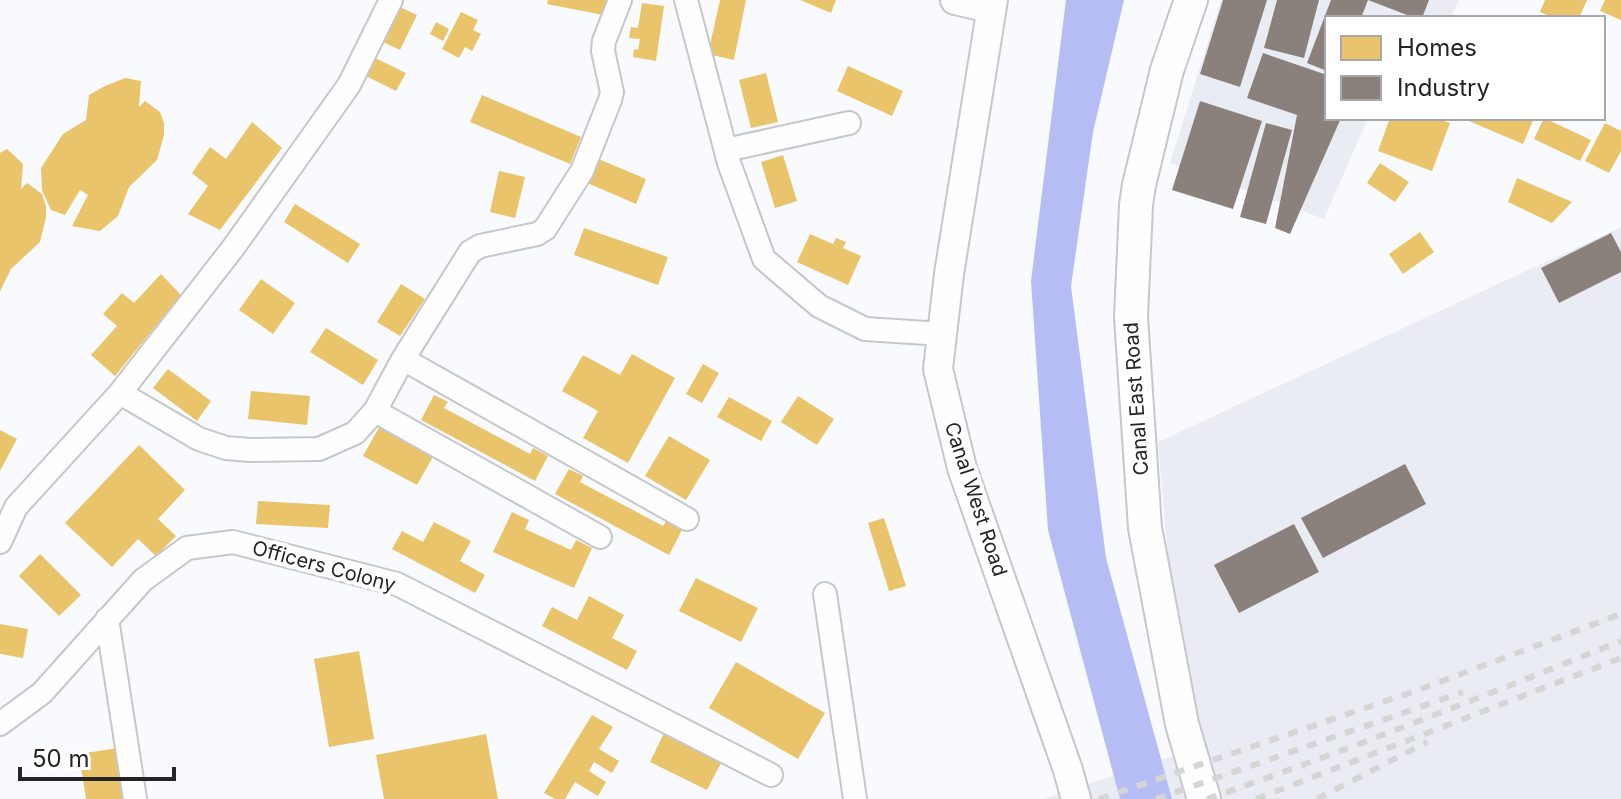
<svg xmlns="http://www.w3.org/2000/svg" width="1621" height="799" viewBox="0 0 1621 799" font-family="Inter,sans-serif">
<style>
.built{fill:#eaecf4}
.water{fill:#b5bdf4}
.homes{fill:#e9c46a}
.industry{fill:#8a817c}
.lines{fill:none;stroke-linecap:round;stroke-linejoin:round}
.minor-casing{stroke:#c6c7cb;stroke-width:26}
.tertiary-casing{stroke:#c6c7cb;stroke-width:32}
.secondary-casing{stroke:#c6c7cb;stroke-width:36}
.minor{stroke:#fefeff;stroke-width:22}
.tertiary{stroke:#fefeff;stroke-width:28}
.secondary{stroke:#fefeff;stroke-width:32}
.rail{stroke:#d5d5d6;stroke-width:6;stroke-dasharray:10 10;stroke-linecap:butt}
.labels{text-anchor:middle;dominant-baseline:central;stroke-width:8;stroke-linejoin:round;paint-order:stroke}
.street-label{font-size:20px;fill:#252528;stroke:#fff}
</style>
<rect width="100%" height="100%" fill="#f9fafe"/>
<!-- built -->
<path class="built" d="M1221 0H1459L1451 18H1327V118H1368L1324 219 1170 163Z
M1621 227V799H1043L1203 746 1171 597 1158 442Z"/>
<!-- water -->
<path class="water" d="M1066 0H1124L1093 132 1071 286 1106 558 1172 799H1120L1048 530 1031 281Z"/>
<!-- homes -->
<path class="homes" d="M548 0H606L603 15 547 4Z
M720 0H746L734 60 708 54Z
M800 0H836L831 13Z
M1545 0H1587L1579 18H1554L1540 12Z
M1605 0H1621V20L1600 11Z
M642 3 664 6 656 61 633 57 634 49 638 50 640 39 629 38 631 27 638 28Z
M400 7 417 15 400 50 383 42Z
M461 12 478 20 473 30 481 34 472 51 465 47 459 58 442 49Z
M436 22 449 29 443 41 430 34Z
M369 55 406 73 396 91 360 73Z
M848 66 903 91 892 116 837 91Z
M766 73 778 122 751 128 739 80Z
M125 78 141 81 139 107 145 101 160 112 164 123V135L157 160 129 187 118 216 100 231 72 226 88 195 80 190 65 215 51 210 42 190 41 168 63 134 86 120 89 95 105 86Z
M482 95 581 137 570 164 470 122Z
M1390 118H1436L1450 123 1432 171 1378 151Z
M1470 118H1534L1523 144 1469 121Z
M1544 118 1591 140 1580 161 1534 139Z
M252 122 282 148 220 230 188 214 208 186 192 173 210 147 226 159Z
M1605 123 1621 131V151L1609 173 1585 161Z
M7 149 23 164 21 189 27 183 42 194 46 206V217L40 242 11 269 0 291V153Z
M783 155 797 201 775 208 761 162Z
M596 158 646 179 636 204 585 182Z
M1380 163 1409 182 1395 202 1367 183Z
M499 171 525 177 515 218 490 212Z
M1517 178 1572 202 1552 223 1508 202Z
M295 204 360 244 348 263 284 222Z
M584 228 668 257 658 285 574 255Z
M1420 232 1434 252 1403 274 1389 254Z
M810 234 833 244 836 238 846 242 843 248 861 256 848 285 797 262Z
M161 274 181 295 115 376 91 355 117 326 103 314 122 293 134 303Z
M261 279 295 303 273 334 239 310Z
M401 284 425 299 400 336 377 322Z
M326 328 378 360 363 385 310 352Z
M632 354 675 378 628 463 583 438 598 411 562 391 583 355 620 375Z
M703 364 719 373 702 403 686 394Z
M168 369 211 401 197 421 153 388Z
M251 391 310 396 307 425 248 419Z
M434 395 448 402 444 408 530 454 533 448 548 456 535 481 421 420Z
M798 396 834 419 817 445 781 422Z
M729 397 772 421 761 441 717 417Z
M381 424 435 453 417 485 363 456Z
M0 430 17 439 0 471Z
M669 436 710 460 686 500 645 476Z
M139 445 185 490 158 519 176 536 156 556 138 539 112 567 65 523Z
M569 469 583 476 580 482 663 526 666 521 682 530 669 555 555 494Z
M258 501 330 505 328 528 256 524Z
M512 512 529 520 525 529 571 550 576 540 592 548 574 588 493 552Z
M884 518 906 586 889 591 868 523Z
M434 522 471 541 460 561 485 575 475 593 392 549 402 531 423 542Z
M40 554 81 595 59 616 19 576Z
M696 578 758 608 741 642 679 611Z
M589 596 624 615 612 638 637 651 627 670 542 626 552 607 577 620Z
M0 624 28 629 23 658 0 654Z
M359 651 374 739 329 747 314 659Z
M736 662 825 713 798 759 709 708Z
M592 715 613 727 599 749 619 761 612 773 594 762 589 771 606 782 598 796 575 782 565 799H555L544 793Z
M666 729 724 757 707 790 650 762Z
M486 734 498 799H384L376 755Z
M118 748 127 799H86L79 754Z"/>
<!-- industry -->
<path class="industry" d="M1223 0H1267L1240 87 1200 74Z
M1277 0H1319L1304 58 1264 48Z
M1331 0H1429L1422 18H1415L1368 0 1361 18H1327V71L1307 63Z
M1263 53 1327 75V118H1341L1290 234 1275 228 1297 115 1247 98Z
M1200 101 1262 121 1233 209 1172 190Z
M1266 123 1292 130 1266 224 1240 217Z
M1611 233 1621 252V272L1559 303 1541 268Z
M1405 464 1426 504 1323 558 1301 518Z
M1294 524 1319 572 1239 613 1214 565Z"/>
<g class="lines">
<defs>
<path id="minor" d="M686 0 729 163 764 259 819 306 865 329 942 334
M726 150 849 123
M403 359 687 519
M120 393 233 248 349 85 391 0
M375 411 600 537
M0 542 16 507 120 393 199 439 226 448 250 450 319 449 355 433 375 411 403 359 470 252 480 246 537 234 545 229 582 171 610 100 612 92 603 51 604 41 620 0
M825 594 855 799
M107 619 135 799
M0 724 42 693 143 580 187 548 233 542 397 584 771 775"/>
<path id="tertiary" d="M955 0 990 8
M993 0 949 274 938 369 962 468 1068 770 1076 799"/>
<path id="secondary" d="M1191 0 1167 70 1139 185 1136 205 1131 317 1145 528 1182 724 1204 799"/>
</defs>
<!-- minor casing -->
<use href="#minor" class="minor-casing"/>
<!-- tertiary casing -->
<use href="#tertiary" class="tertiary-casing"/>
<!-- secondary casing -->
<use href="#secondary" class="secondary-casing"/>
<!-- minor -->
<use href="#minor" class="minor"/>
<!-- tertiary -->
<use href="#tertiary" class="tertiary"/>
<!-- secondary -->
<use href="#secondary" class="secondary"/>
<!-- rail -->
<path class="rail" d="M1099 799 1421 689 1621 614
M1156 799 1463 692
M1207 799C1346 751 1484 696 1621 641
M1256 799 1621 658
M1317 799 1427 742"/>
</g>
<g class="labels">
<!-- street labels -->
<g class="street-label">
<text transform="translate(1136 399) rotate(-94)">Canal East Road</text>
<text transform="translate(976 499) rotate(72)">Canal West Road</text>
<text transform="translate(324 566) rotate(15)">Officers Colony</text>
</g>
</g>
<!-- legend -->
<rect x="1325" y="16" width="280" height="104" fill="#ffffff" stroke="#a8a8a9" stroke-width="2"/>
<rect x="1341" y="36" width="40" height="24" fill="#e9c46a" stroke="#a8a8a9" stroke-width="2"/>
<text x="1397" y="56" font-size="24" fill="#252528">Homes</text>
<rect x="1341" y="76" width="40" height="24" fill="#8a817c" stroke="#a8a8a9" stroke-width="2"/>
<text x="1397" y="96" font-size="24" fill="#252528">Industry</text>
<!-- scale -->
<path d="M20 767v12h154v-12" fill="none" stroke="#252528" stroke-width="4"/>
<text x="32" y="767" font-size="24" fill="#252528" stroke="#ffffff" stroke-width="6" paint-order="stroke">50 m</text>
</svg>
